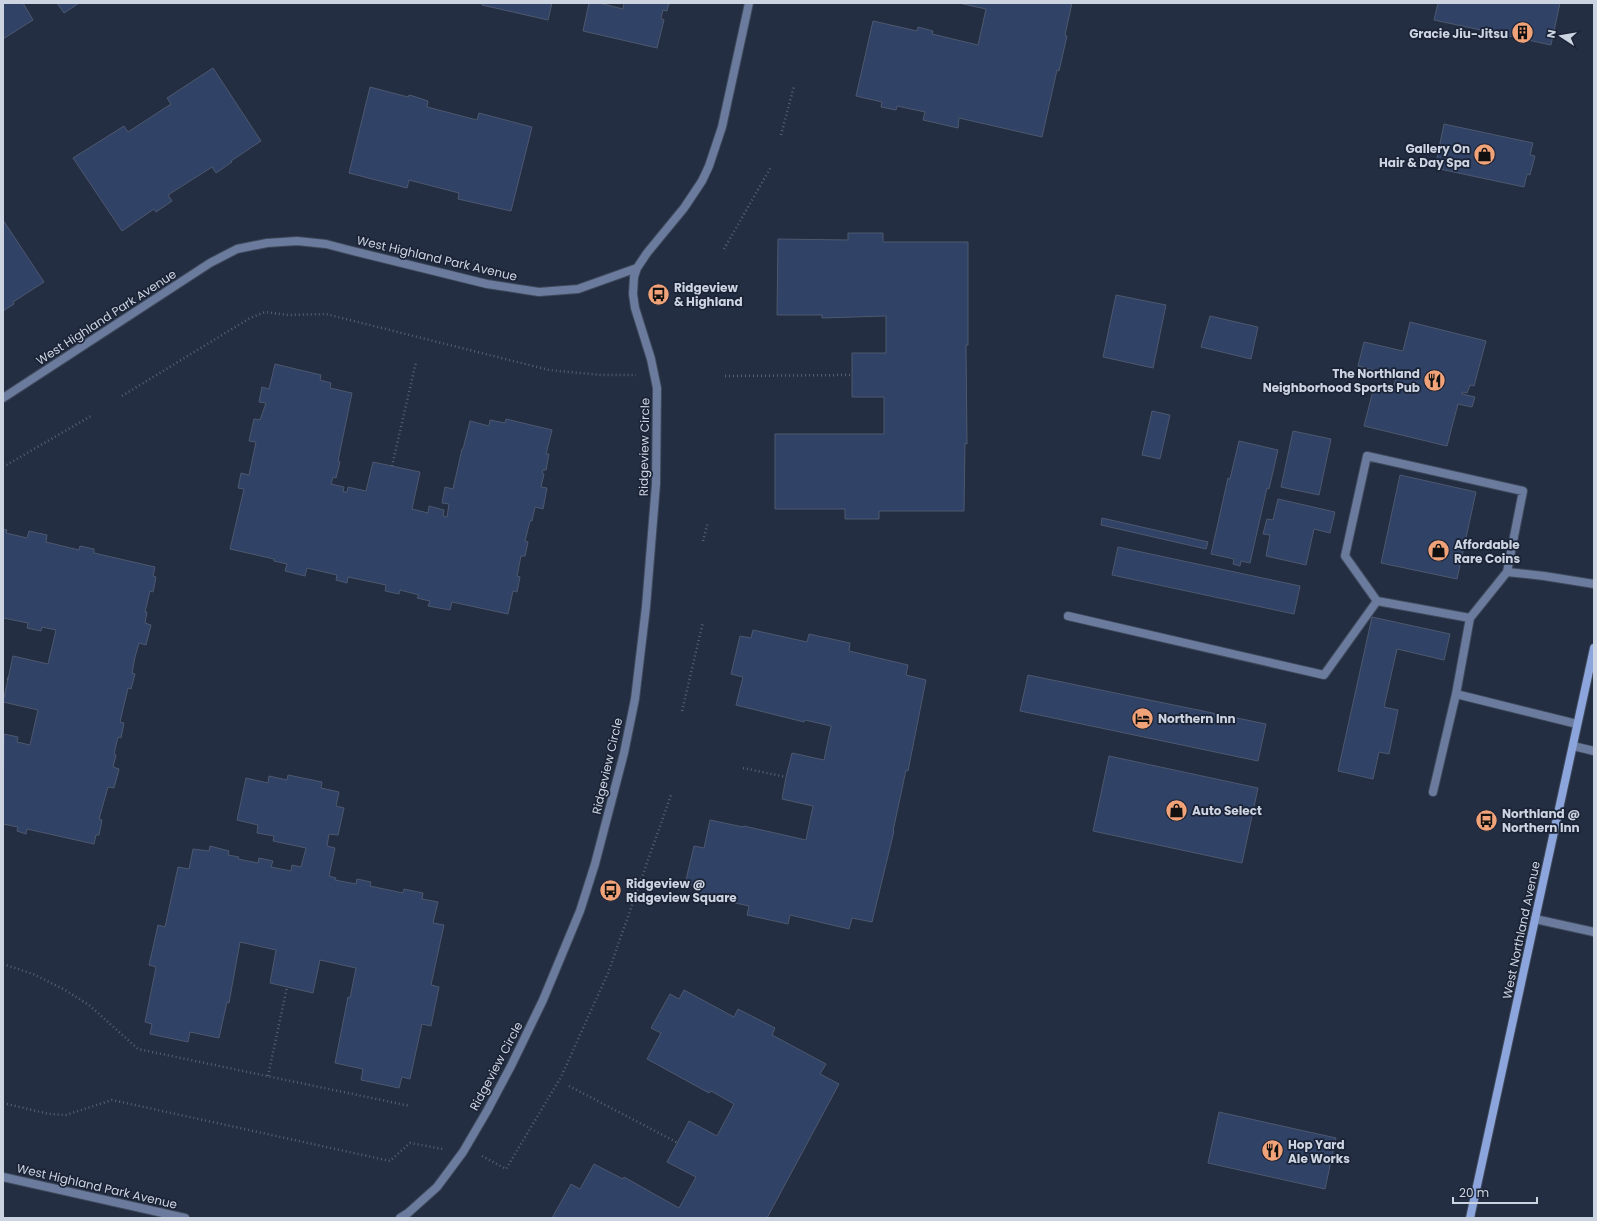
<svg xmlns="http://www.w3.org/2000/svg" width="1597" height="1221" viewBox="0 0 1597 1221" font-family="Poppins,sans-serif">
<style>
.building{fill:#314267;stroke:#4d586e}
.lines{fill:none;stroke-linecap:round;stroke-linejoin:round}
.service-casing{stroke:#3f495b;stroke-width:10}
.minor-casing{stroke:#3f495b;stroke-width:10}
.secondary-casing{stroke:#3f495b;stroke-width:10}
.path{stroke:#586173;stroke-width:2.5;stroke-dasharray:1 3;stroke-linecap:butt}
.service{stroke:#6a7b9e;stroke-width:8}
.minor{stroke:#6a7b9e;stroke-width:8}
.secondary{stroke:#8ca6dd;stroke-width:8}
.labels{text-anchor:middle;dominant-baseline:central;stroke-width:3.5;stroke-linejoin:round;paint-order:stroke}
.poi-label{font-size:12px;font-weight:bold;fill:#cdd4e1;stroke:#1b2437;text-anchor:start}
.street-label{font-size:12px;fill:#cdd4e1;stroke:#1b2437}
</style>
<rect width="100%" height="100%" fill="#242e42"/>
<!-- building -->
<path class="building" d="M3 3H23L33 20 3 39Z
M57 3H79L64 13Z
M482 3H552L548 20 482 5Z
M589 3H599L623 9 624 3H669L667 11 663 10 661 18 664 20 657 48 583 31Z
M959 3H1072L1065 35 1067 36 1059 71 1057 70 1042 137 959 118 958 128 923 120 925 112 897 106 896 110 881 107 882 102 856 96 873 21 917 31 918 27 933 31 932 34 978 45 986 9Z
M1438 3H1560L1551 45 1434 20Z
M213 68 261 141 231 161 232 162 216 173 212 167 168 195 172 201 156 212 154 209 122 231 73 158 124 126 128 132 171 104 167 98Z
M370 87 408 97 409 95 413 96 428 101 427 107 477 120 479 113 532 127 511 211 458 199 459 193 409 180 407 188 349 173Z
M1444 124 1533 143 1530 155 1535 156 1530 175 1527 174 1524 187 1435 168Z
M3 220 44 282 13 302 14 304 3 311Z
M848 233H883V242H968V345H966L967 444 965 443 964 511H879V519H845V509H775V434H884V397H852V353H886V316L822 318V315H777L778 239 848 240Z
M1116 295 1166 305 1153 368 1103 357Z
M1210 316 1258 327 1251 359 1201 347Z
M1410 322 1486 341 1474 386 1470 385 1467 393 1462 392V394L1475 397 1472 407 1458 404 1447 446 1364 426 1374 387 1393 391 1396 376 1358 366 1364 342 1403 351Z
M275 364 321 375 320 380 331 383 330 388 352 393 338 461 340 462 336 478 333 477 331 484 344 487 343 492H347L348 487 366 491 373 462 420 472 412 509 428 513 429 506 444 510 443 516 447 517 449 504 442 503 445 487 453 489 462 449H463L470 421 489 426 490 420 505 423 506 419 552 430 546 454H549L546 470H543L542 473 544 474 541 487 547 488 543 509 535 507 532 521H530L525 541 528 542 525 556H521L517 576 520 577 517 592 513 591 508 614 452 602 450 610 428 606 430 601 417 598 419 595 400 590 399 594 385 591 386 585 348 577 347 583 336 580 337 575 307 568 305 576 285 571 287 564 274 561V559L230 549 244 489 238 488 241 473 249 475 256 442 249 441 254 419 260 420 266 403 259 402 262 387 269 389Z
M1152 411 1170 415 1160 459 1142 455Z
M1293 431 1331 439 1319 495 1281 487Z
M1239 441 1278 450 1269 489 1267 488 1250 563 1241 561 1240 566 1233 564 1234 559 1211 554 1228 478 1230 479Z
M1400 475 1476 492 1457 579 1381 563Z
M1278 499 1335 512 1330 533 1314 529 1306 565 1266 556 1270 535 1263 534 1267 519 1273 520Z
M1102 518 1208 542 1206 549 1101 525Z
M3 529 7 530 6 533 27 538 29 531 47 535 46 542 79 550 80 546 94 549V553L155 567 153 576 156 577 153 592 150 591 145 612H147L145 623 151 625 146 645 139 643 135 657 132 673 135 674 131 689 128 688 120 722 124 723 121 738 118 737 114 754 116 755 113 767 119 769 114 788 108 787 99 819 102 820 99 835H96L94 844 27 829 26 834 17 831 18 827 3 824 4 734 18 737 17 742 30 745 38 710 3 702 13 656 48 664 56 630 42 627 41 631 27 628 28 623 3 618Z
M1118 547 1300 586 1294 614 1112 575Z
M1372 617 1450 634 1444 660 1397 649 1384 707 1398 710 1389 754 1379 752 1373 779 1338 771Z
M753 630 807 642 809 634 850 643 849 651 908 665 906 675 926 680 908 771 906 770 893 831H894L872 922 852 918 849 929 790 915 788 924 747 915 749 906 695 894 696 886 685 884 694 846 704 848 710 820 743 827 744 826 806 840 813 806 782 799 786 777 792 753 824 760 831 726 805 720 804 722 736 705 743 677 731 674 740 636 751 638Z
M1028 675 1266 724 1258 761 1020 711Z
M1109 756 1258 788 1242 863 1093 831Z
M288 775 322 782 321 788 339 792 336 806 344 808 338 835 329 834 327 846 335 848 329 876 336 878 335 880 356 884 357 879 371 882 370 886 403 893 404 889 423 893 422 899 438 902 433 923 444 925 431 985 439 987 431 1026 422 1024 410 1079 402 1077 399 1088 361 1080 363 1069 335 1063 348 997 350 998 356 968 320 960 313 993 270 983 276 950 240 942 229 1003 227 1002 219 1038 190 1032 188 1042 150 1034 152 1024 145 1022 156 967 149 965 158 925 165 927 178 867 189 869 193 849 209 851 210 846 229 851 228 855 239 857 238 859 258 863 259 858 273 861 271 867 291 871 292 865 301 867 306 848 273 841 274 836 257 833 258 825 237 820 246 778 268 783 269 776 287 780Z
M684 990 734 1017 738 1009 775 1028 772 1035 826 1064 820 1074 839 1084 767 1218H552L571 1184 580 1189 594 1164 623 1179 624 1177 679 1208 696 1177 667 1162 689 1121 717 1136 734 1104 711 1091 709 1093 647 1059 661 1033 651 1028 670 994 679 999Z
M1219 1112 1336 1138 1325 1189 1208 1163Z"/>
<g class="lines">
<defs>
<path id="service" d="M1068 616 1324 675 1377 601
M1470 618 1377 601 1345 556 1367 456 1523 491 1507 572
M1577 724 1456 694 1470 618 1507 572 1544 576 1594 584
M1573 746 1594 751
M1433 792 1456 694
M1535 919 1594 932"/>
<path id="minor" d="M3 398 210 263 237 249 267 243 297 241 326 244 349 250 487 284 539 292 578 289 637 268
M3 1177 185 1218
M400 1218 408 1213 437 1187 463 1152 487 1111 511 1066 543 1000 580 911 595 864 624 753 635 699 646 607 656 484 657 388 651 359 635 308 633 294 634 277 637 268 647 253 684 208 702 181 709 166 722 127 749 3"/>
<path id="secondary" d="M1470 1218 1594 648"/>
</defs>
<!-- service casing -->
<use href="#service" class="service-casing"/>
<!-- minor casing -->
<use href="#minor" class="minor-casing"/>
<!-- secondary casing -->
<use href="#secondary" class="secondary-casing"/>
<!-- path -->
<path class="path" d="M781 135 794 86
M724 249 771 167
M725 376 852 375
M122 396 250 318 265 312 288 315 326 314 549 370 601 375H636
M392 466 416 362
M3 467 91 416
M703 541 708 522
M3 678 8 679
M682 711 703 622
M743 768 786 777
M3 964 33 974 65 990 89 1005 138 1049 410 1106
M268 1076 287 987
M569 1086 678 1143
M3 1103 49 1114 66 1115 112 1100 390 1161 410 1143 443 1149
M482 1156 506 1169 561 1077 608 973 671 795"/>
<!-- service -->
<use href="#service" class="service"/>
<!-- minor -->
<use href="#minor" class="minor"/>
<!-- secondary -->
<use href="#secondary" class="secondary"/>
</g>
<!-- icons -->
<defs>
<symbol id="building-disc" viewBox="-11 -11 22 22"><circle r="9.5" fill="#f0a279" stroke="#1b2437"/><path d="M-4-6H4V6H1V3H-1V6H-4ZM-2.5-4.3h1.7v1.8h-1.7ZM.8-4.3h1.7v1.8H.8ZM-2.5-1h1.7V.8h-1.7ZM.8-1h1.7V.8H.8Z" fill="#111"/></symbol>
<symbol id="shop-disc" viewBox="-11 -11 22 22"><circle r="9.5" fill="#f0a279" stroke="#1b2437"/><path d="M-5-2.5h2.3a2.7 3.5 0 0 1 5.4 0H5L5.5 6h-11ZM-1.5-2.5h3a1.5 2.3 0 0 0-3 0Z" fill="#111"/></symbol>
<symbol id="bus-disc" viewBox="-11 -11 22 22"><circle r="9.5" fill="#f0a279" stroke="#1b2437"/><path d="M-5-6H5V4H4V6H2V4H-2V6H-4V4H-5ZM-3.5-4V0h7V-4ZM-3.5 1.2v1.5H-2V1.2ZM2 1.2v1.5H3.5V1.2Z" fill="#111"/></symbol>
<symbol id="restaurant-disc" viewBox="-11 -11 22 22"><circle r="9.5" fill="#f0a279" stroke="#1b2437"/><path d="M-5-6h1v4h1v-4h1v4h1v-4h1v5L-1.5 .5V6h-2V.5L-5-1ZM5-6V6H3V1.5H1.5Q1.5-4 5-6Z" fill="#111"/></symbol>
<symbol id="hotel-disc" viewBox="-11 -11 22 22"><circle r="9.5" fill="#f0a279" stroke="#1b2437"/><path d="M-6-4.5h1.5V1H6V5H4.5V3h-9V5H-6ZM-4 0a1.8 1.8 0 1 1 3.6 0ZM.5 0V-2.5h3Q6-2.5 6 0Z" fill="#111"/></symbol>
</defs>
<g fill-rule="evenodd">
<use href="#building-disc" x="1510" y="20" width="25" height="25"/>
<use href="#shop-disc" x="1472" y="142" width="25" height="25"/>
<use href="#bus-disc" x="646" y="282" width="25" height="25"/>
<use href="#restaurant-disc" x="1422" y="368" width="25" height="25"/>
<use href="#shop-disc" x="1426" y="538" width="25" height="25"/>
<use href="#hotel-disc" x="1130" y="706" width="25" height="25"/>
<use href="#shop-disc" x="1164" y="798" width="25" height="25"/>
<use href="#bus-disc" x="1474" y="808" width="25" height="25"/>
<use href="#bus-disc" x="598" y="878" width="25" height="25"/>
<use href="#restaurant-disc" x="1260" y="1138" width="25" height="25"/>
</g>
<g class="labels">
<!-- poi labels -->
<g class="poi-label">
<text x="1508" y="33" text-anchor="end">Gracie Jiu-Jitsu</text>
<text x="1470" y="148" text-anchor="end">Gallery On<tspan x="1470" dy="14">Hair &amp; Day Spa</tspan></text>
<text x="674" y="287">Ridgeview<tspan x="674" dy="14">&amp; Highland</tspan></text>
<text x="1420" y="373" text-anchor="end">The Northland<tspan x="1420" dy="14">Neighborhood Sports Pub</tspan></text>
<text x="1454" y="544">Affordable<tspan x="1454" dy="14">Rare Coins</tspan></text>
<text x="1158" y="718">Northern Inn</text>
<text x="1192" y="810">Auto Select</text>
<text x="1502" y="813">Northland @<tspan x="1502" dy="14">Northern Inn</tspan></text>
<text x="626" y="883">Ridgeview @<tspan x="626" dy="14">Ridgeview Square</tspan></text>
<text x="1288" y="1144">Hop Yard<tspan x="1288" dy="14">Ale Works</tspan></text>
</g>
<!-- street labels -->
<g class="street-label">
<text transform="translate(437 258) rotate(13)">West Highland Park Avenue</text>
<text transform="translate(106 317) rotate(-33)">West Highland Park Avenue</text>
<text transform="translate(644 447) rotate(-89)">Ridgeview Circle</text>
<text transform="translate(607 766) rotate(-77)">Ridgeview Circle</text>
<text transform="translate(1521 930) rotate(-78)">West Northland Avenue</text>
<text transform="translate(496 1066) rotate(-62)">Ridgeview Circle</text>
<text transform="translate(97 1186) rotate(13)">West Highland Park Avenue</text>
</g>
</g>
<!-- border -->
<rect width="1597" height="1221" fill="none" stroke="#cdd4e1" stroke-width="8"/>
<!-- north arrow -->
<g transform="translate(1561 36) rotate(282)" stroke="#1b2437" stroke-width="3" paint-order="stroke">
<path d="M0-3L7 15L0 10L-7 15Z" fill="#cdd4e1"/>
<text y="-6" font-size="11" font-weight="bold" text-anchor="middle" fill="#cdd4e1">N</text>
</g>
<!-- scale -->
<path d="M1453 1197v6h84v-6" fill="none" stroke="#cdd4e1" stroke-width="2"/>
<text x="1459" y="1197" font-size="12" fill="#cdd4e1" stroke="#1b2437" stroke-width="3" paint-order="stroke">20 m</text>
</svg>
